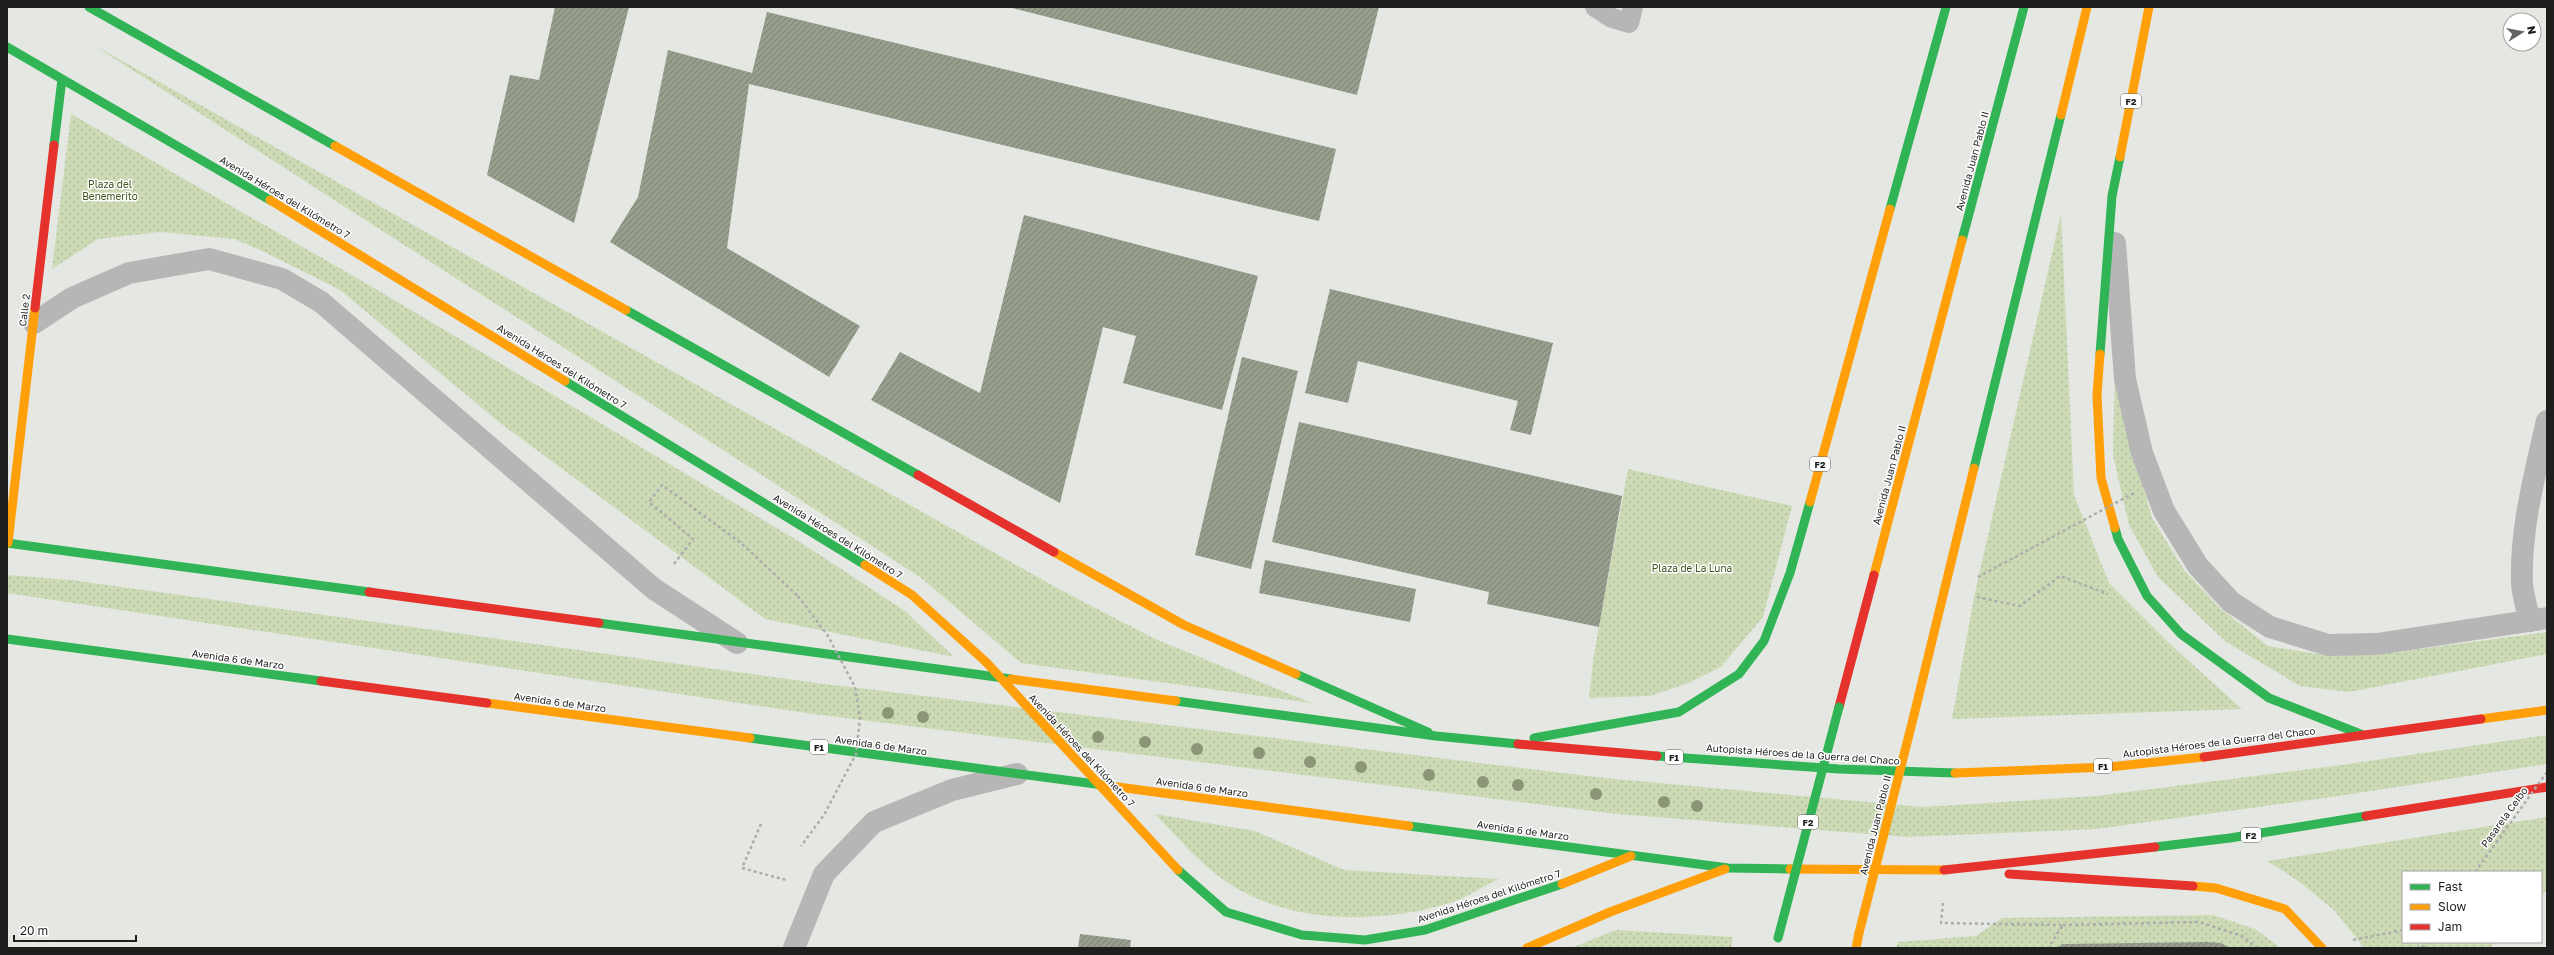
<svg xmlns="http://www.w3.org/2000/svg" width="2554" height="955" viewBox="0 0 2554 955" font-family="'Golos Text',sans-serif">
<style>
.green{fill:url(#green-dots)}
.building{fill:url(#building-hatch)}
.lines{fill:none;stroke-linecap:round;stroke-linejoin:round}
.path{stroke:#adacac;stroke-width:2.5;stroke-dasharray:3 3;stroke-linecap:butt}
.lane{stroke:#b6b6b6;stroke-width:20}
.street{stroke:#b6b6b6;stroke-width:22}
.fast{stroke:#30b455;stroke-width:9}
.slow{stroke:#ff9f0a;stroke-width:9}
.jam{stroke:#e5322d;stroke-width:9}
.path-bridge{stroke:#adacac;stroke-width:2.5;stroke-dasharray:3 3;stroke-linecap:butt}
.fast-bridge{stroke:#30b455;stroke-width:9}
.slow-bridge{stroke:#ff9f0a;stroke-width:9}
.tree{fill:#8b9676}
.labels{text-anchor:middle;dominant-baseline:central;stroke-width:3;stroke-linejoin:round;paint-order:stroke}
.shield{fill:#fff;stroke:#626261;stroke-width:1}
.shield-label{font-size:9px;font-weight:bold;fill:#1e1f1d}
.street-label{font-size:10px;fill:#1e1f1d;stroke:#fff}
.park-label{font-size:10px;fill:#41541e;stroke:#fff}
</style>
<defs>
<pattern id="green-dots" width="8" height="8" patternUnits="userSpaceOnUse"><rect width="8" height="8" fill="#ccdbb6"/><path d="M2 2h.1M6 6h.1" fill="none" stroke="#afbc9c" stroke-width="1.8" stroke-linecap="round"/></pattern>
<pattern id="building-hatch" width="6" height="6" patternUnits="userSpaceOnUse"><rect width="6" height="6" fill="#989e8d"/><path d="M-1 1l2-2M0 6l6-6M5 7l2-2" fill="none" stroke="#7b8073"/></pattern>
</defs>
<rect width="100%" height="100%" fill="#e5e7e2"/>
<!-- green -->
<path class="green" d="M92 44 1059 589 1155 639 1312 703 1021 663 920 577Z
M71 114 369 285 800 542 905 611 954 657 765 619 499 422 340 290 258 249 234 239 160 232 98 239 52 269Z
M2061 214 2074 495 2109 583 2170 644 2242 709 1952 719 1974 597Z
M2115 371 2132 447 2152 518 2184 570 2221 609 2268 646 2324 655 2389 653 2547 632V654L2349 692 2300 686 2226 642 2158 577 2129 525 2113 455Z
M1628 469 1792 506 1763 617 1721 667 1686 684 1650 696 1589 698 1594 654Z
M7 575 71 580 817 683 1605 778 1922 807 2096 796 2334 766 2547 735V764L2332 797 2096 829 1908 837 1617 814 813 714 7 593Z
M1155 814 1255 831 1344 870 1499 879C1483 886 1467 898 1450 903 1379 924 1292 925 1228 883 1200 864 1178 838 1155 814Z
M2547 817V891L2541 896V872H2403V942H2496L2490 948H2364L2335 911 2297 880 2267 861Z
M2213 915 2255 929 2281 948H1896L1898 942 1976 936 2002 918Z
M1616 930 1733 937 1731 948H1571Z"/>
<!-- building -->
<path class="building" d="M555 7H629L574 223 487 175 510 75 539 80Z
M1008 7H1379L1357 95Z
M767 12 1336 149 1319 221 749 84 727 248 860 326 829 377 610 242 638 197 668 50 752 73Z
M1024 215 1258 276 1222 410 1123 383 1136 336 1103 327 1060 503 871 400 900 352 980 393Z
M1330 289 1553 343 1531 435 1510 430 1518 401 1358 361 1348 403 1305 393Z
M1242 357 1298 371 1251 569 1195 555Z
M1299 422 1622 496 1599 627 1487 604 1489 592 1272 542Z
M1265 560 1416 589 1410 622 1259 593Z
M1080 934 1131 940 1130 948H1078Z
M2208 942 2221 943 2230 948H2058L2062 944Z"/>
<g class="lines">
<!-- path -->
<path class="path" d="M674 564 693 539 649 502 662 485 741 543 798 596
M1977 597 2020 606 2060 576 2108 594
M761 824 742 868 786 880
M1943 903 1941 923 2063 925 2048 948
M2063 925 2199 922 2242 936 2257 948
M2353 940 2403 930
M2422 948 2426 942"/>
<!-- lane -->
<path class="lane" d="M1595 7 1612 18 1629 23 1633 7"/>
<!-- street -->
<path class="street" d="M2115 243 2125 379 2142 453 2164 511 2198 566 2231 602 2270 627 2328 645 2377 644 2547 618
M34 323 72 298 129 273 209 259 282 279 321 302 654 589 737 643
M2530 621C2527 609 2523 596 2522 584 2520 529 2535 474 2547 421
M794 948 824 874 874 822 952 790 1017 774"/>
<!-- fast -->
<path class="fast" d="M89 7 335 146
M7 47 270 200
M54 145 62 79
M1890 209 1946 7
M1962 240 2024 7
M626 310 918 475
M2100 354 2112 196 2120 157
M565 381 865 565
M1974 468 2061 115
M2115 528 2118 539 2147 596 2181 634 2269 698 2363 735
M7 543 369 592
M599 623 1011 679
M7 639 321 681
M1296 674 1428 732
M1176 701 1436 736 1518 744
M750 738 1103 785
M1534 738 1679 712 1739 674 1764 641 1790 573 1810 502
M1657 756 1839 769 1955 773
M1409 826 1728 868 1790 869
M2155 847 2230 838 2366 816
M1178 870 1226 912 1302 935 1365 940 1425 930 1562 884"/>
<!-- slow -->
<path class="slow" d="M2061 115 2087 7
M335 146 626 310
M2120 157 2149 7
M270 200 565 381
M2100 354 2097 395 2101 478 2115 528
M1810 502 1890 209
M8 543 35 308
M1054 552 1184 625 1296 674
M865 565 912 595 986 662
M1874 575 1962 240
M1011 679 1176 701
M487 703 750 738
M1914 715 1974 468
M2481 719 2547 710
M1955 773 2109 767 2204 757
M1103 785 1409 826
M1790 869 1944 870
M1562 884 1631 856
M2193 886 2216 888 2285 909 2322 948
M1527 948 1610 912 1725 869
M1856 948 1859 933"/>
<!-- jam -->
<path class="jam" d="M35 308 54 145
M918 475 1054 552
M369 592 599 623
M321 681 487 703
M1839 707 1874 575
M1518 744 1657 756
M2204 757 2481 719
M2366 816 2547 787
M1944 870 2155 847
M2009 874 2193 886"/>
<!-- path-bridge -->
<path class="path-bridge" d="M1978 577 2134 493
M798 596 828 636 855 687 860 718 856 754 824 815 801 846
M2475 872 2547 772"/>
<!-- fast-bridge -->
<path class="fast-bridge" d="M1778 938 1839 707"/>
<!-- slow-bridge -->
<path class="slow-bridge" d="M986 662 1178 870
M1859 933 1914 715"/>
</g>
<!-- trees -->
<g class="tree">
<circle cx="888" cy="713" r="6"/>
<circle cx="923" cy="717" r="6"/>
<circle cx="1098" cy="737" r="6"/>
<circle cx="1145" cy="742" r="6"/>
<circle cx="1197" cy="749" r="6"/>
<circle cx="1259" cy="753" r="6"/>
<circle cx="1310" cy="762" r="6"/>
<circle cx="1361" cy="767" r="6"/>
<circle cx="1429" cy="775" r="6"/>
<circle cx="1483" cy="782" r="6"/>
<circle cx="1518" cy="785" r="6"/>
<circle cx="1596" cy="794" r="6"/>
<circle cx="1664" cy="802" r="6"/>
<circle cx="1697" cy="806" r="6"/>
</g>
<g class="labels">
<!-- shield labels -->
<g class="shield">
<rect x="2121" y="94" width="20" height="14" rx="3"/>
<rect x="1810" y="457" width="20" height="14" rx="3"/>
<rect x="810" y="740" width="18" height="14" rx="3"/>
<rect x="1665" y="750" width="18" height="14" rx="3"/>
<rect x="2094" y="759" width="18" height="14" rx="3"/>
<rect x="1798" y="815" width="20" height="14" rx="3"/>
<rect x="2241" y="828" width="20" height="14" rx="3"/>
</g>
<g class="shield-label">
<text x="2131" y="101">F2</text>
<text x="1820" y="464">F2</text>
<text x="819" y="747">F1</text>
<text x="1674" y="757">F1</text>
<text x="2103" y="766">F1</text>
<text x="1808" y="822">F2</text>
<text x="2251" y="835">F2</text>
</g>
<!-- street labels -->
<g class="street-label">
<text transform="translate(1972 161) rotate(-75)">Avenida Juan Pablo II</text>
<text transform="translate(285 197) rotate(31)">Avenida Héroes del Kilómetro 7</text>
<text transform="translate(24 310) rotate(-83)">Calle 2</text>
<text transform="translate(562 366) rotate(32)">Avenida Héroes del Kilómetro 7</text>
<text transform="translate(1889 475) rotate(-75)">Avenida Juan Pablo II</text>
<text transform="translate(838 536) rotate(32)">Avenida Héroes del Kilómetro 7</text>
<text transform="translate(238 659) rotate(8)">Avenida 6 de Marzo</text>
<text transform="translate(560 702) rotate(8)">Avenida 6 de Marzo</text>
<text transform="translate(2219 742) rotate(-7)">Autopista Héroes de la Guerra del Chaco</text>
<text transform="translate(881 745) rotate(8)">Avenida 6 de Marzo</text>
<text transform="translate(1082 750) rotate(47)">Avenida Héroes del Kilómetro 7</text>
<text transform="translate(1803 754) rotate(4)">Autopista Héroes de la Guerra del Chaco</text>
<text transform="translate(1202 787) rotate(8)">Avenida 6 de Marzo</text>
<text transform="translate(2504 817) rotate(-54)">Pasarela Ceibo</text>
<text transform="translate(1875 825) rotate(-76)">Avenida Juan Pablo II</text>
<text transform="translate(1523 830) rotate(8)">Avenida 6 de Marzo</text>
<text transform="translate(1489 896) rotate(-18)">Avenida Héroes del Kilómetro 7</text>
</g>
<!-- park labels -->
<g class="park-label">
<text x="110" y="184">Plaza del<tspan x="110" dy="12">Benemerito</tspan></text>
<text x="1692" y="568">Plaza de La Luna</text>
</g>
</g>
<!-- border -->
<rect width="2554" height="955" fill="none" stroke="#1e1f1d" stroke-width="16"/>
<!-- legend -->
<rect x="2402" y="871" width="140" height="72" fill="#ffffff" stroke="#a5a5a5"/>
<rect x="2410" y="884" width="20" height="6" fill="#30b455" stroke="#a5a5a5"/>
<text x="2438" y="891" font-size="12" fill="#1e1f1d">Fast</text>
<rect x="2410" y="904" width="20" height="6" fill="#ff9f0a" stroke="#a5a5a5"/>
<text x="2438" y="911" font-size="12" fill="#1e1f1d">Slow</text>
<rect x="2410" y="924" width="20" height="6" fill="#e5322d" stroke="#a5a5a5"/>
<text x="2438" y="931" font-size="12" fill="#1e1f1d">Jam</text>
<!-- north arrow -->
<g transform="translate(2522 32) rotate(79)"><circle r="19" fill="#ffffff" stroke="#a5a5a5"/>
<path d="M0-3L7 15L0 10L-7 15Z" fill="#646562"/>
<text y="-6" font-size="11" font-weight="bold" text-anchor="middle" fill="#1e1f1d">N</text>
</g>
<!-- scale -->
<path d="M14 935v6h122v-6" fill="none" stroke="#1e1f1d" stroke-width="2"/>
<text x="20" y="935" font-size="12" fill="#1e1f1d" stroke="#ffffff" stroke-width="3" paint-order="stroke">20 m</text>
</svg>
